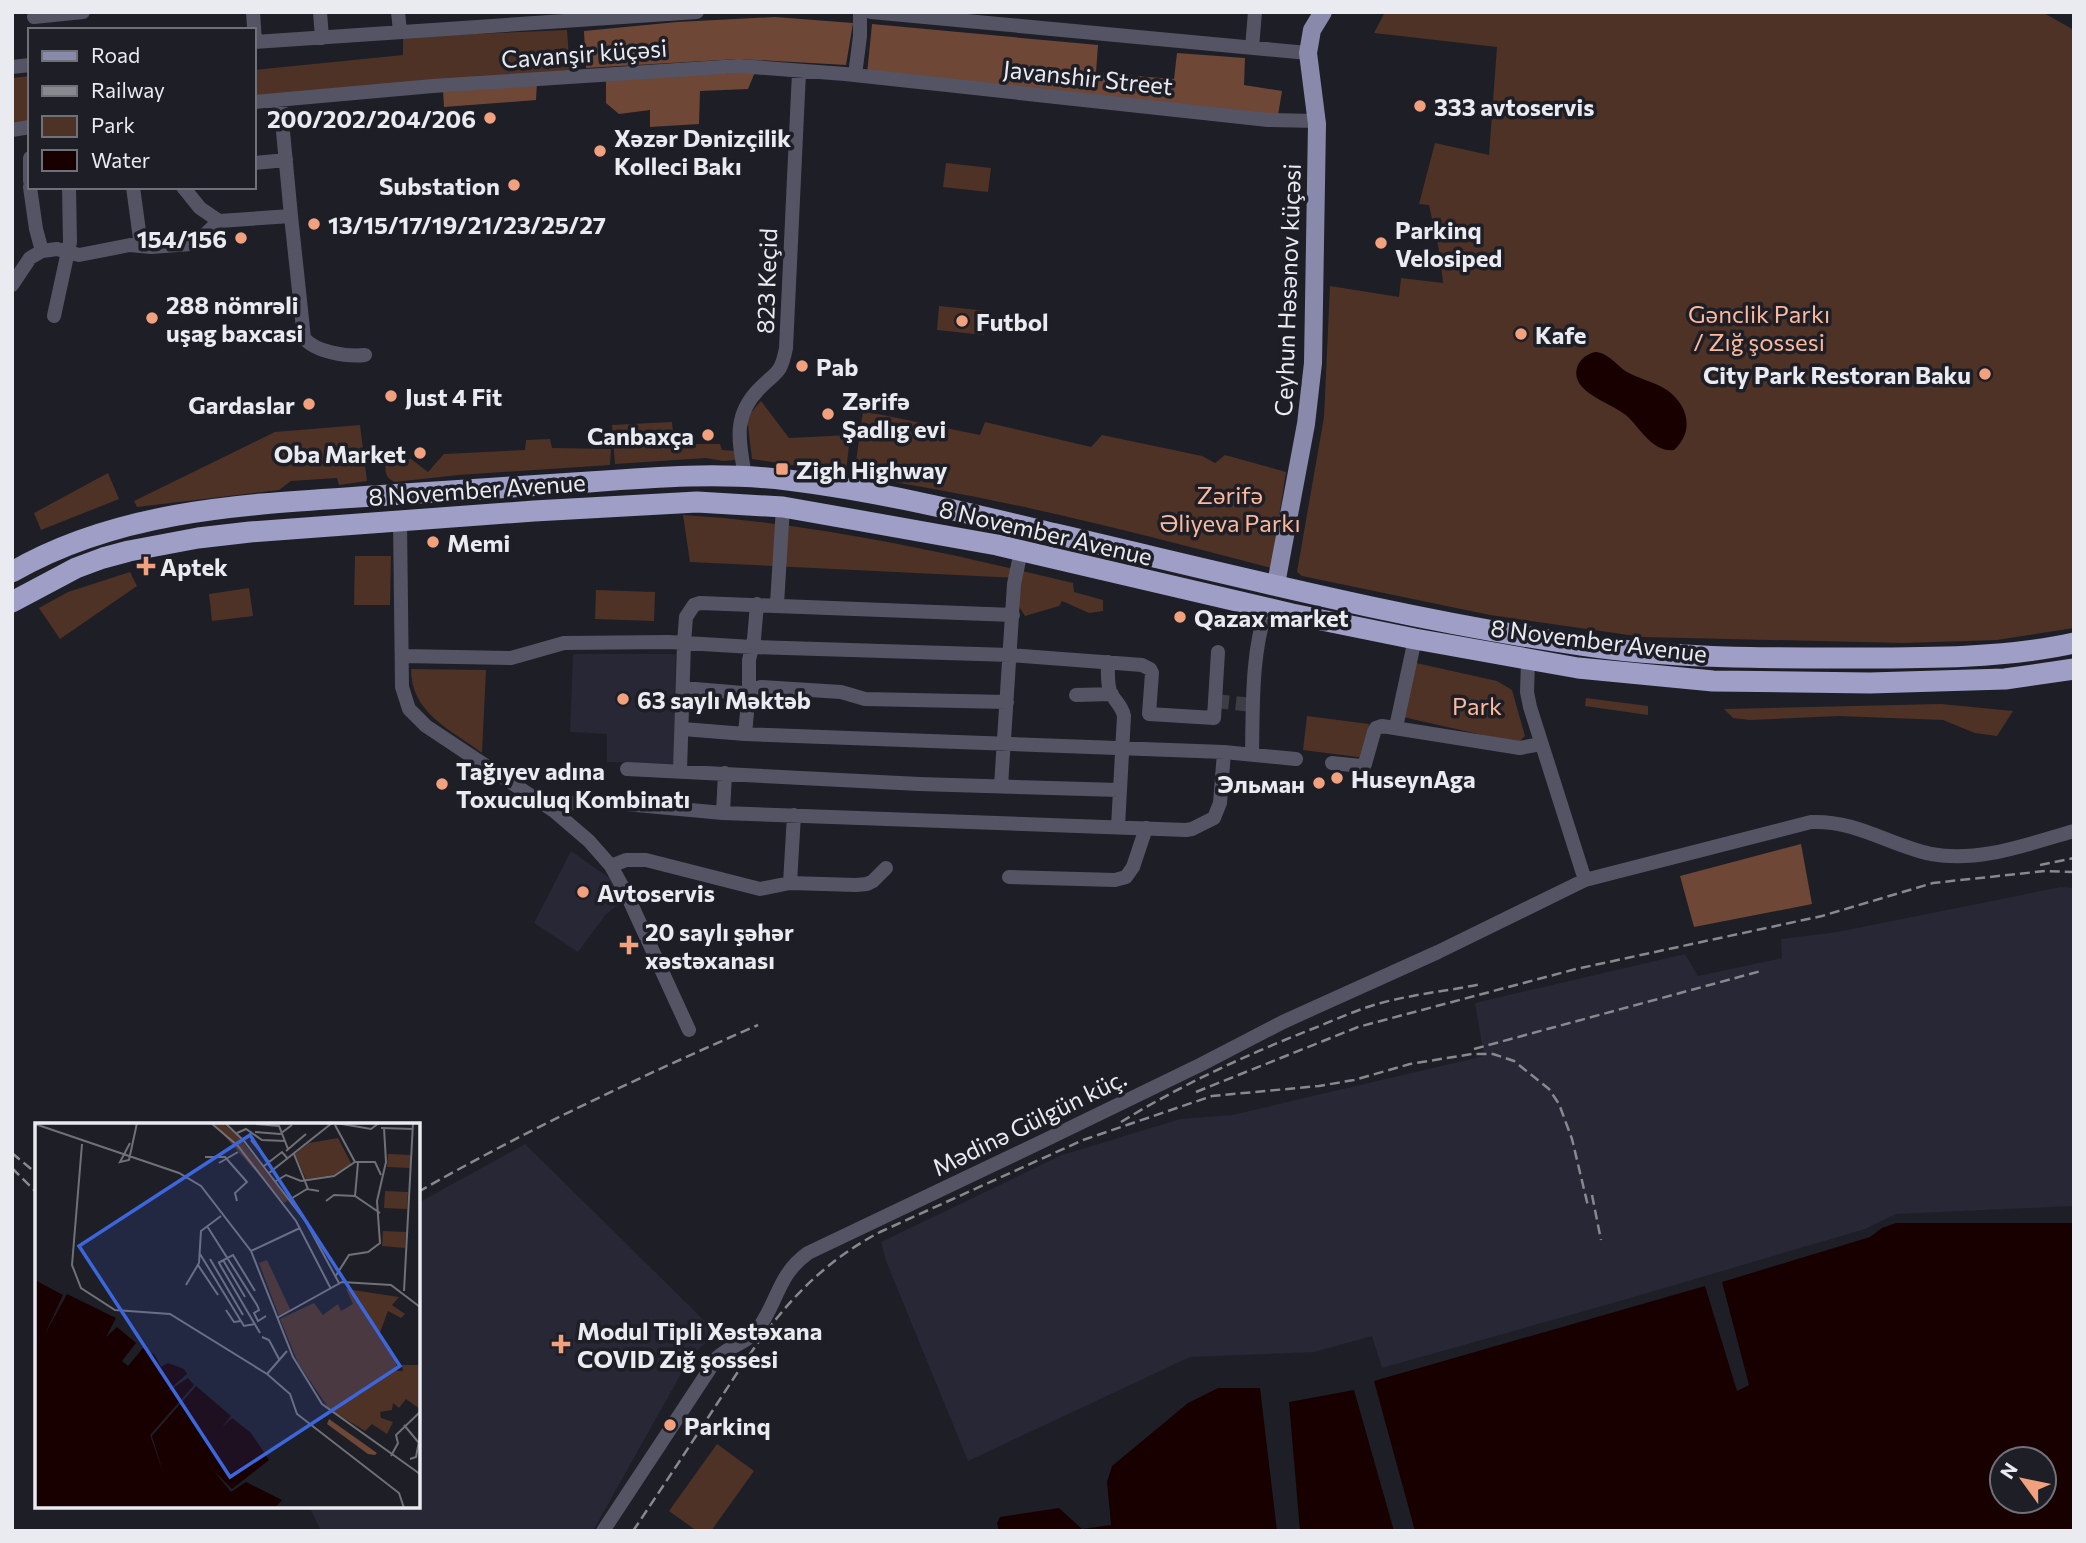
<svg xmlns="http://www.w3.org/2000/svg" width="2086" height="1543" viewBox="0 0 2086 1543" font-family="Commissioner,sans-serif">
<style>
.built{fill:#272735}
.green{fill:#4e3226}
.forest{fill:#6e4737}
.water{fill:#190000;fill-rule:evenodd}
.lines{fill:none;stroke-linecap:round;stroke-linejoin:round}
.minor-tunnel{stroke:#3d3d45;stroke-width:14;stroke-dasharray:14 7;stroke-linecap:butt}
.minor{stroke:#545465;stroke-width:14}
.major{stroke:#8989ab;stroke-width:18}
.highway{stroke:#9e9ec7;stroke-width:21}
.rail{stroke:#88888f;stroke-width:2.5;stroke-dasharray:10 5;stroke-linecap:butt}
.poi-dot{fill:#f2a17e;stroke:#1e1e27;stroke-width:2.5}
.labels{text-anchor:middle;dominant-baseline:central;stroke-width:7;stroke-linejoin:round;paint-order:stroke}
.street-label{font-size:24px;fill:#eaebf1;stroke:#1e1e27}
.poi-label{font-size:24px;font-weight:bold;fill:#eaebf1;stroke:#1e1e27;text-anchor:start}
.park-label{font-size:24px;fill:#fdb99c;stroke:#1e1e27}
.inset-road{fill:none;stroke:#707078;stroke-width:2}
.view{fill:#3c66dc;fill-opacity:0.15;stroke:#3c66dc;stroke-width:3.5}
.inset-edge{fill:none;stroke:#eaebf1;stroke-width:3.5}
</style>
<rect width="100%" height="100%" fill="#1e1e27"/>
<!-- built -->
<path class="built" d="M573 654H676L674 764 607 762V734L570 732Z
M571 851 614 881 621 903 606 914 578 952 534 923Z
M2061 887 2074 888V1206L1896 1214 1865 1229 1627 1299 1382 1368 1372 1336 1314 1352 1190 1357 968 1461 886 1261 881 1242 1062 1155 1180 1119 1232 1115 1484 1056 1475 1003 1685 954 1698 976 1782 958 1781 939 1837 932Z
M525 1144 717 1333 691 1356 593 1531H321L309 1506H418V1203Z"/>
<!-- green -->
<path class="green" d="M1385 12H2042L2074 30V628L1997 640 1903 643 1643 637 1490 615 1302 576 1297 572 1324 417 1330 286 1399 297 1401 278 1443 283 1440 255 1429 205 1419 204 1435 143 1489 155 1497 47 1374 33Z
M567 30 570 71 254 97V70L403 55V37Z
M30 76V124L12 127V78Z
M946 163 991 168 988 192 943 187Z
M939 306 987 311 984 335 937 330Z
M761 401 789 438 850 435 846 473 752 459 747 417Z
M863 411 980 435 985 422 1091 447 1102 435 1202 456 1215 463 1225 455 1286 472 1271 568C1134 532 995 496 854 476Z
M672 422 674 444H720L722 450 736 451 737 460 723 461 706 458 615 464 612 425Z
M360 425 367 481 339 485 337 478 291 481 279 490 137 507 134 501 275 432Z
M550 439 552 448 611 449 610 465 458 475 395 482C387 479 384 472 386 463L411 459 428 472 444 454 525 450 526 440Z
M108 473 119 499 41 530 34 513Z
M683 515C814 523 945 552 1073 583L1074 592 1103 600V611L1089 613 1062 601 1059 606 1025 616 1018 605 1020 578 690 562Z
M355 556H391L390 605H354Z
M130 572 137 586 60 639 39 608 68 592Z
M249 588 253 616 212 621 209 594Z
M596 590 655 592 654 621 595 619Z
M1416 663 1497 681 1512 690 1525 736 1518 743 1403 717Z
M411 669 486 670 482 753C450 729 411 713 411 669Z
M1586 698 1648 706V715L1585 706Z
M1941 704 2013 711 1997 736 1975 733 1943 720 1838 716 1750 720 1733 718 1724 709Z
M1307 716 1369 724 1365 758 1303 750Z
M717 1444 754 1471 711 1531H697L669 1511Z"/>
<!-- forest -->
<path class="forest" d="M775 17 853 23 846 65 738 59 586 68 584 31 677 22Z
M872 24 1098 45 1096 73 1174 79 1177 53 1245 58 1244 85 1282 91 1278 115 867 74Z
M755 72 748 89 700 91 699 124 650 127V110L619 114 606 103V79Z
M537 82 536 100 444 107 443 90Z
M1801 844 1812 904 1694 927 1680 876Z"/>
<!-- water -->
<path class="water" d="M1595 352C1609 353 1616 365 1627 372 1640 379 1655 382 1667 390 1688 405 1695 431 1674 450 1653 453 1640 428 1627 416 1611 402 1567 392 1578 365 1582 357 1588 354 1595 352Z
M1896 1223H2074V1531H1415L1374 1381 1705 1286 1737 1391 1749 1385 1722 1282 1870 1237 1882 1228ZM2044 1459V1501H2002V1459Z
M1218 1388H1260L1277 1531H999L997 1523 1000 1517 1059 1508 1082 1529 1111 1525 1107 1482 1112 1466 1188 1403Z
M1354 1390 1394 1531H1300L1289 1402Z"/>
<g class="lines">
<!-- minor-tunnel -->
<path class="minor-tunnel" d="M1215 701 1253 705"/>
<!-- minor -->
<path class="minor" d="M253 12 255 42
M320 12 322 38
M398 12 400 31
M871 12 1308 53
M34 17 83 12
M254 42 697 12
M1252 48 1255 12
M12 67 30 65
M855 75 860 36V12
M280 100 291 216
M254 102 433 86 739 66 845 74 1268 120 1317 121
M12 130 30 127
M30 158V181
M254 163 286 160
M30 187 36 229 42 251
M133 187 141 246
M183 187 200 208 219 221
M12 285 30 258 42 251 57 249 79 255 130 245 151 247 191 244 197 242 219 221 291 216 304 338C315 352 347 357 365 355
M54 316 70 242 69 187
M745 476C739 441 732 416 760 388 777 371 781 374 786 348L799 72
M400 521 402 687 409 709 426 726 554 811 589 841 611 866 627 895 689 1030
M777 604 783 507
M402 656 511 658 564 643 669 642 752 647 1010 655 1142 665 1150 669 1152 673 1149 714 1214 718 1218 652
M1528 661 1527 692 1530 707 1585 880 1811 822C1856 820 1889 845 1931 854 1980 863 2027 844 2074 831
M1108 662C1108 671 1107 682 1110 691 1114 701 1122 705 1124 716L1118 827
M683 688 743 693 761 687 841 692 865 699 1007 702
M1076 695 1112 694
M1396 727 1415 639
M683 729 745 734 1224 752 1296 759
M745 734 749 691V660L754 639 757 604
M1252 755C1253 708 1251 652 1267 608
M1332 763 1361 766 1365 764 1374 732 1376 728 1382 726 1520 748 1541 744
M627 769 919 784 1119 790
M680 771 684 643 686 617 694 605 700 603 1013 615
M1001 786 1014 584 1021 551
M554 811 571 803 604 802 723 813 1186 830 1192 829 1214 818 1220 803 1224 752
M723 813 725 773
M611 866 626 860H646L760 889 790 883 856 885 867 884 873 881 886 868
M1009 877 1115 880 1126 877 1133 867 1146 828
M790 883 794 815
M603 1531 717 1358C729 1346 747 1343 757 1330 778 1303 777 1275 808 1253L1039 1143 1202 1064 1283 1022 1438 952 1585 880"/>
<!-- major -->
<path class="major" d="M1276 584 1306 424 1313 363 1317 124 1308 53 1312 30 1323 12"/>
<!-- highway -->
<path class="highway" d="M12 572C126 506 261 504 389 495 456 491 522 486 589 482 655 477 722 472 788 480 878 491 968 513 1056 534 1229 574 1405 620 1581 645 1668 658 1756 658 1843 658 1916 658 2003 659 2074 643
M12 602 76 568 103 558 129 551 198 538 250 532 534 511 697 502 783 507 997 545 1292 614 1415 639 1578 668 1713 681 1870 683 2005 679 2074 669"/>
<!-- rail -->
<path class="rail" d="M2040 865 2074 858
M1474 1049 1761 971
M1196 1092 1358 1027 1576 969 1822 916 1933 883 2045 871 2074 872
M1121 1122C1181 1085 1246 1055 1312 1029 1335 1020 1358 1009 1381 1003 1414 994 1448 991 1481 984
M12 1153 37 1174
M12 1168 37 1193
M418 1192C528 1129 642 1076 758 1025
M1592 1195 1601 1240
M633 1531C660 1491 687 1450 713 1410 761 1336 799 1275 880 1232L1083 1140 1212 1096 1319 1086 1354 1080 1410 1064 1472 1054H1493L1514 1061 1549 1089 1559 1104 1572 1139 1588 1206"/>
</g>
<!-- markers -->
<g class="poi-dot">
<circle cx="1420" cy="106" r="7"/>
<circle cx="490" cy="118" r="7"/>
<circle cx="600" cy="151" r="7"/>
<circle cx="514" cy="185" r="7"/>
<circle cx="314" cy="224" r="7"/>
<circle cx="241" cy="238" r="7"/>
<circle cx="1381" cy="243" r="7"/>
<circle cx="152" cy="318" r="7"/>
<circle cx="962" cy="321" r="7"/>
<circle cx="1521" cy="334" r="7"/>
<circle cx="802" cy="366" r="7"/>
<circle cx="1985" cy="374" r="7"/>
<circle cx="391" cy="396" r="7"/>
<circle cx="309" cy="404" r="7"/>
<circle cx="828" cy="414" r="7"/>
<circle cx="708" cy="435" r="7"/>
<circle cx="420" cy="453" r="7"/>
<rect x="775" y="462" width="14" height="14" rx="3.5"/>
<circle cx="433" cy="542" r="7"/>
<path d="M142.5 555.5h7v7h7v7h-7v7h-7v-7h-7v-7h7z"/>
<circle cx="1180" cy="617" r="7"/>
<circle cx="623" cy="699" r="7"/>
<circle cx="1337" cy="778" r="7"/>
<circle cx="1319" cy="783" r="7"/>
<circle cx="442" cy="784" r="7"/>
<circle cx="583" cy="892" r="7"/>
<path d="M625.5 934.5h7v7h7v7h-7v7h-7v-7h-7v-7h7z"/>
<path d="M557.5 1333.5h7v7h7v7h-7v7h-7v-7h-7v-7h7z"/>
<circle cx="670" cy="1425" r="7"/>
</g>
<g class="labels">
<!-- street labels -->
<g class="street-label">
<text transform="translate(584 53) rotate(-4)">Cavanşir küçəsi</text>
<text transform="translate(1088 77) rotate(6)">Javanshir Street</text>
<text transform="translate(766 281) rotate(-88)">823 Keçid</text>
<text transform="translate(1287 290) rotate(-88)">Ceyhun Həsənov küçəsi</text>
<text transform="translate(477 489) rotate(-4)">8 November Avenue</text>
<text transform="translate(1046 532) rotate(13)">8 November Avenue</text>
<text transform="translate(1599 640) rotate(7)">8 November Avenue</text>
<text transform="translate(1029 1122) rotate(-26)">Mədinə Gülgün küç.</text>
</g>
<!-- poi labels -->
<g class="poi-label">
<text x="1434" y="106">333 avtoservis</text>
<text x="476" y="118" text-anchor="end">200/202/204/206</text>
<text x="614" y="137">Xəzər Dənizçilik<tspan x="614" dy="28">Kolleci Bakı</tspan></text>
<text x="500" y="185" text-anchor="end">Substation</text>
<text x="328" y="224">13/15/17/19/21/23/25/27</text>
<text x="1395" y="229">Parkinq<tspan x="1395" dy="28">Velosiped</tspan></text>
<text x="227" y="238" text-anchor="end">154/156</text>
<text x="166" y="304">288 nömrəli<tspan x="166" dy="28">uşag baxcasi</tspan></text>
<text x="976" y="321">Futbol</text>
<text x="1535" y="334">Kafe</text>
<text x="816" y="366">Pab</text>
<text x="1971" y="374" text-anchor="end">City Park Restoran Baku</text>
<text x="405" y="396">Just 4 Fit</text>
<text x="842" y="400">Zərifə<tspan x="842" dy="28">Şadlıg evi</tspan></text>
<text x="295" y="404" text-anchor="end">Gardaslar</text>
<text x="694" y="435" text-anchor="end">Canbaxça</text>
<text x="406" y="453" text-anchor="end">Oba Market</text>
<text x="796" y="469">Zigh Highway</text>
<text x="447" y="542">Memi</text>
<text x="160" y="566">Aptek</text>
<text x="1194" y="617">Qazax market</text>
<text x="637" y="699">63 saylı Məktəb</text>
<text x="456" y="770">Tağıyev adına<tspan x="456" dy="28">Toxuculuq Kombinatı</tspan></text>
<text x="1351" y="778">HuseynAga</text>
<text x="1305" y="783" text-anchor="end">Эльман</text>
<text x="597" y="892">Avtoservis</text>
<text x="645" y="931">20 saylı şəhər<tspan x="645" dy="28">xəstəxanası</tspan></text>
<text x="577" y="1330">Modul Tipli Xəstəxana<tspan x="577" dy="28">COVID Zığ şossesi</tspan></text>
<text x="684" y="1425">Parkinq</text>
</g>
<!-- park labels -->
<g class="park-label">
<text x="1759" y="313">Gənclik Parkı<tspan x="1759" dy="28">/ Zığ şossesi</tspan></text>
<text x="1230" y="494">Zərifə<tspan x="1230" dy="28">Əliyeva Parkı</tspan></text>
<text x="1477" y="705">Park</text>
</g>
</g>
<!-- overview -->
<g transform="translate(35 1123)">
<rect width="385" height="385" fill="#1e1e27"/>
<path d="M178 0H187L203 13 253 77 249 80ZM303 15 317 42 298 52 271 56 260 31 274 20ZM353 31 376 32 375 45 352 44ZM350 68 373 69 372 86 349 85ZM348 108 371 109 370 125 347 123ZM232 137 256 188 244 193 224 140ZM311 166 364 174 357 182 370 191 366 195 353 188 344 212 360 234 362 248H368L367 242H385V286L371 276 364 285 358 280 357 287 345 289 346 295 358 299 352 311 337 301 330 308 294 286 263 240 245 196 279 180 288 192 303 181 306 188 318 181Z" fill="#4e3226"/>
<path d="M294 296 342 330 340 332 333 331 292 301Z" fill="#6e4737"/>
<path d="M0 157 28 172 10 211 32 171 81 195 71 214 82 204 101 220 87 238 93 243 108 225 120 232 126 244 133 240 149 246 152 251 130 270 153 255 159 262 115 312 128 349 117 313 161 263 196 293 187 304 197 295 216 310 234 337 197 366 179 348 196 369 211 359 247 377 240 385H0Z" fill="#190000"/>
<path class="inset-road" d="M176 0 203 23 261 98 296 166M190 0 209 18 271 99 304 160M301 0 336 6 344 0M0 1 144 50 166 63 216 128 258 234 287 281 385 351M221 1 244 3 253 26M300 2 320 39M346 5 378 6M220 9 245 11 257 2M202 10 211 6 227 17 250 18M216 17 234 39M95 20 85 39 94 37 102 0M47 21 37 142 46 165 80 187 135 191 232 251M251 28 271 11M259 31 273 66M170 34H190L212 59 200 70 202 78M184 40 203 29M229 43 247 29 253 36M234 50 297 0M241 58 251 52 266 58 299 53 320 39H340L346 52M320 73 323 40M254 77 272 66 284 68M291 78 299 72 320 73 345 90M172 103 222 182 224 187 219 190 223 198 231 193M216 128 265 105M165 131 209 203 220 201M175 136 208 192M188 137 210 174M183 140 198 132 220 168M184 140 225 210M163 142 183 172M300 154 314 132 333 129 345 120 342 78 351 39 349 5M151 162 164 140 166 108 186 93M369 168 378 0M191 187 199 199 206 198M242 195 307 159 356 162 385 184M227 214 234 217 244 236M252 228 232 251 255 271 262 291 364 370 369 385M369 302 384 320M356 333 363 320 361 312 385 289M375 336 381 334 385 313"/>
<path class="view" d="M215 12 365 243 195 354 44 123Z"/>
<rect width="385" height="385" class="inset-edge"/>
</g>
<!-- border -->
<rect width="2086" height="1543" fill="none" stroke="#eaebf1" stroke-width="28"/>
<!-- legend -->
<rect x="28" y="28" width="228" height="161" fill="#1e1e27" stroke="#707078" stroke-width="2"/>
<rect x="42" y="51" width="35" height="10" fill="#8989ab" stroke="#707078" stroke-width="2"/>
<text x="91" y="63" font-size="21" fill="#eaebf1">Road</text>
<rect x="42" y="86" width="35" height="10" fill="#88888f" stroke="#707078" stroke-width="2"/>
<text x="91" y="98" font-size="21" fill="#eaebf1">Railway</text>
<rect x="42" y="116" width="35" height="21" fill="#4e3226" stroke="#707078" stroke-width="2"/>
<text x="91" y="133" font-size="21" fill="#eaebf1">Park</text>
<rect x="42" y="150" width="35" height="21" fill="#190000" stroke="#707078" stroke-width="2"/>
<text x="91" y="168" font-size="21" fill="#eaebf1">Water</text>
<!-- north arrow -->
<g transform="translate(2023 1480) rotate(303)"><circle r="33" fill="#1e1e27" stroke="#707078" stroke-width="2"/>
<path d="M0-5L12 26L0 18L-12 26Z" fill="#f2a17e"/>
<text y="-10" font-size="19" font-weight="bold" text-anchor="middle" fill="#eaebf1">N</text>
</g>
</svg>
